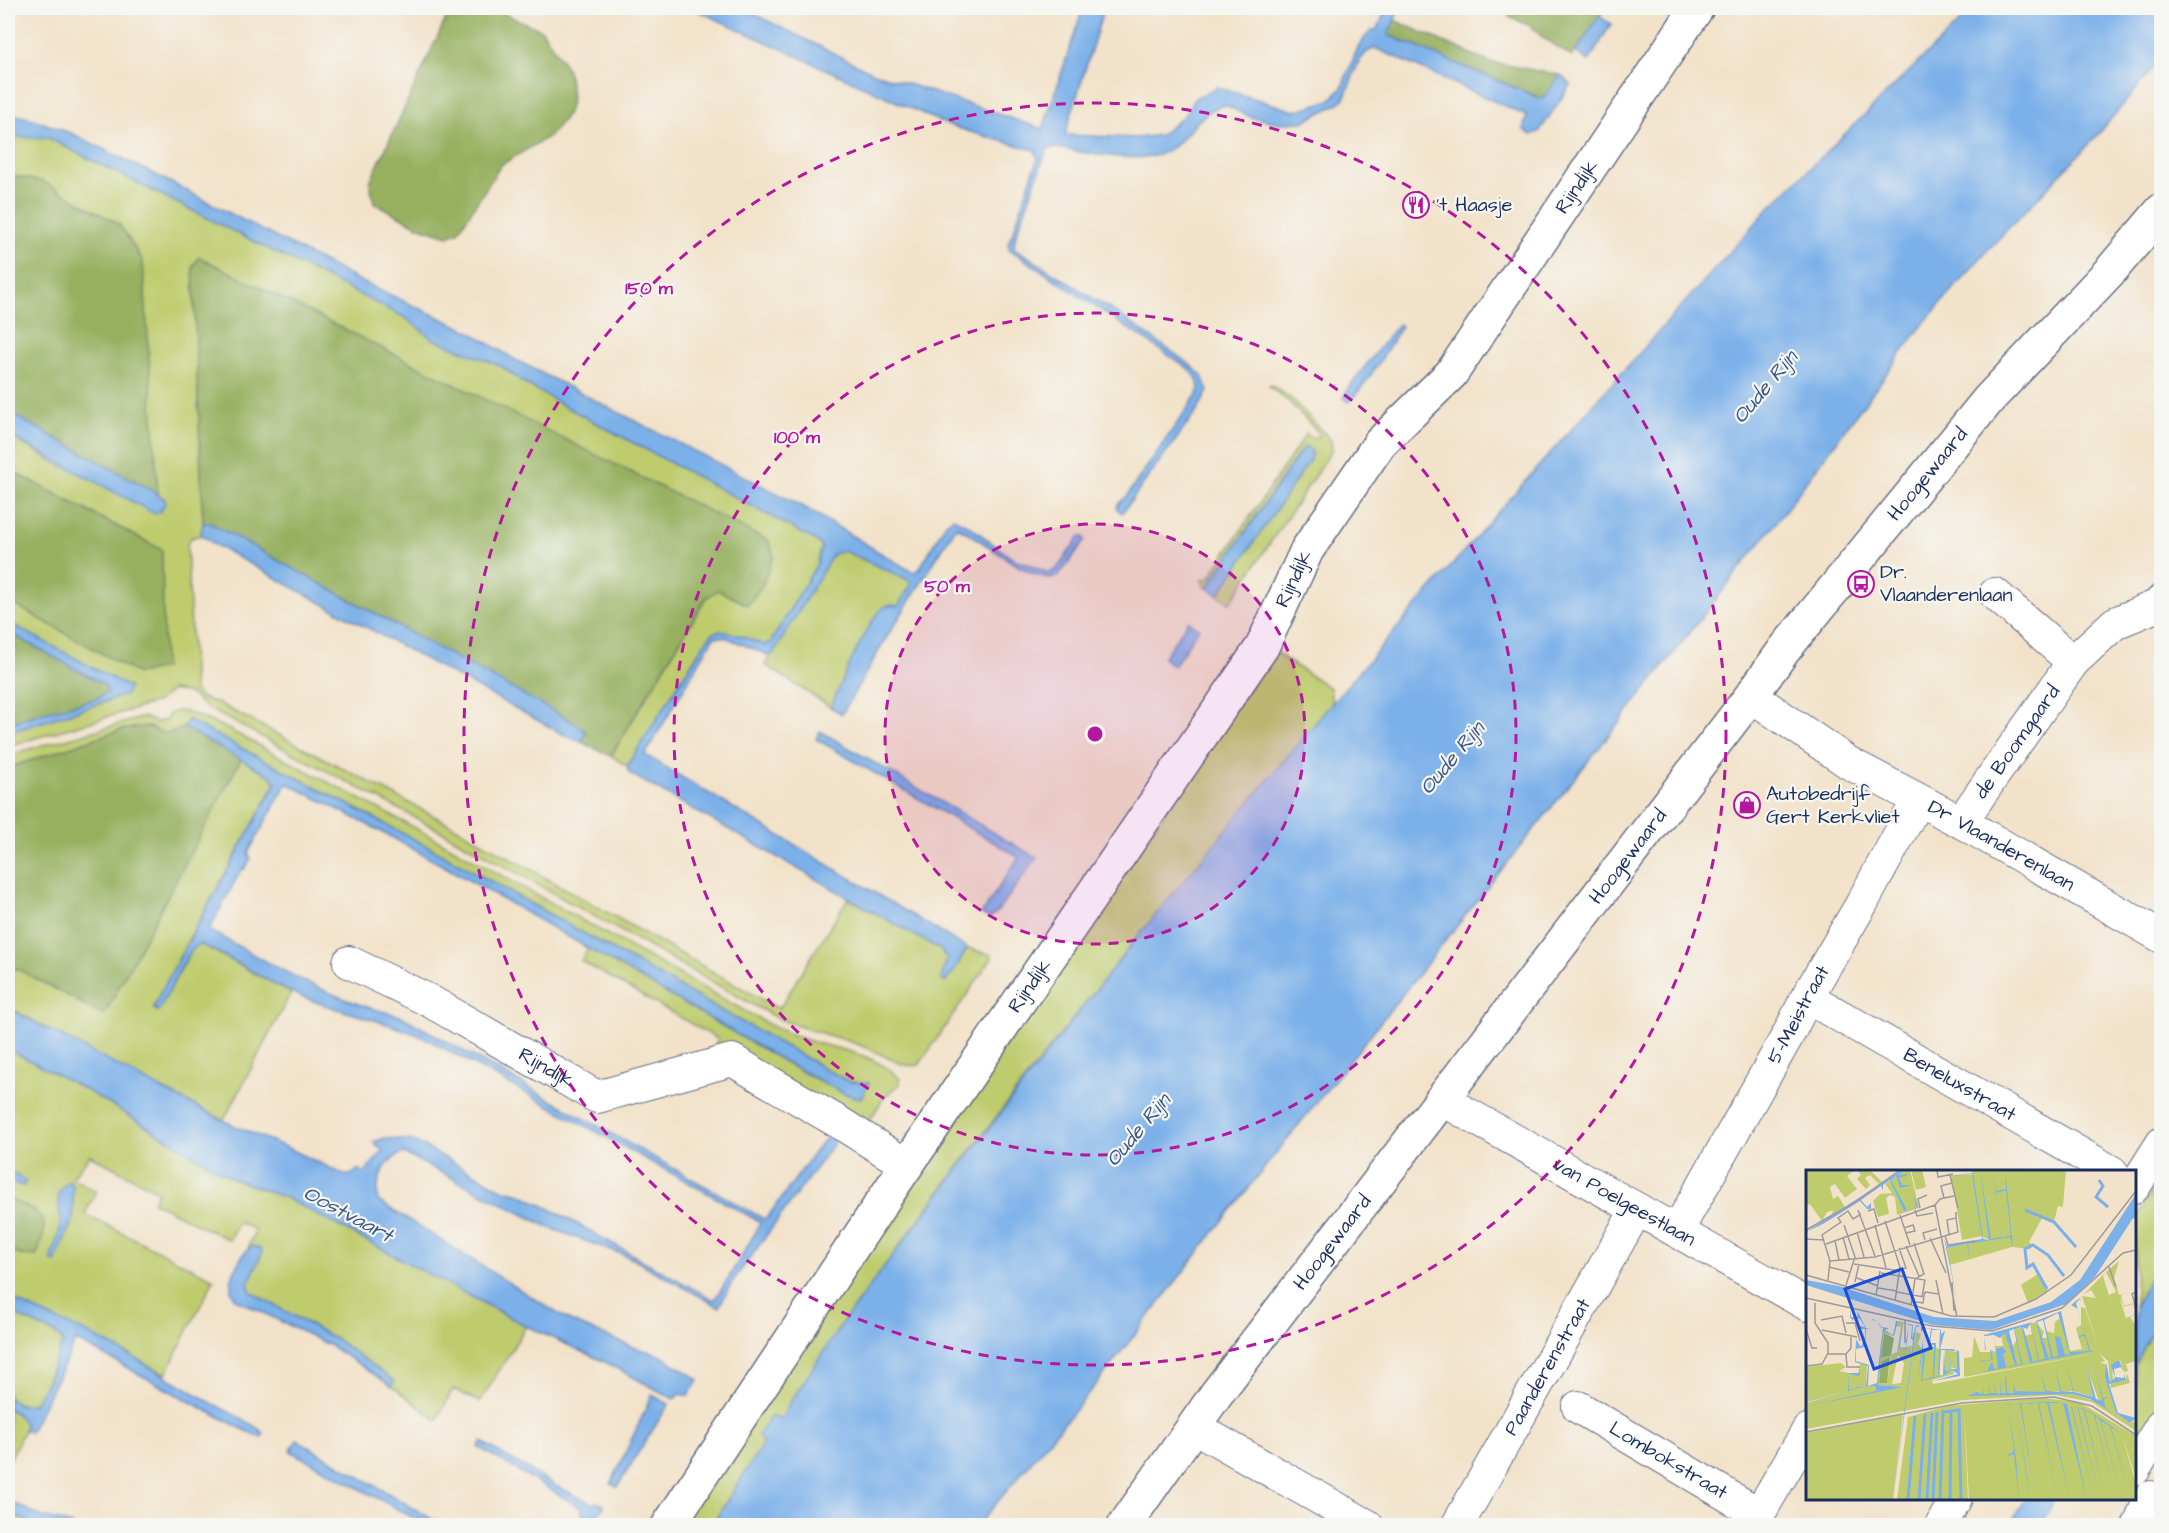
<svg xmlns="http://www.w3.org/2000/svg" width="2169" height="1533" viewBox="0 0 2169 1533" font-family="'Architects Daughter',sans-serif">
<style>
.green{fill:#bfcc6e;stroke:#6d7e66;stroke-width:1.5;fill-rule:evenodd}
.forest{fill:#97b061;stroke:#597060;stroke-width:1.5}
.water{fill:#7bb0e9;stroke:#4b70a4;stroke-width:1.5}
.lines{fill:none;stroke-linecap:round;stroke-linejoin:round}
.street-casing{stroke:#666e83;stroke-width:34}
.secondary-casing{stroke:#666e83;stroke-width:36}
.street{stroke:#fff;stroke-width:32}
.secondary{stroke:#fff;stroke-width:33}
.ring{fill:none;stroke:#b5179e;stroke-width:3;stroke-dasharray:10 8}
.labels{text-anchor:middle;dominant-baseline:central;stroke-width:4.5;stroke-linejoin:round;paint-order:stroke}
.street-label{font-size:20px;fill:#1b2f5e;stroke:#f6f6f2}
.poi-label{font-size:20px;fill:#1b2f5e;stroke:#f6f6f2;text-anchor:start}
.water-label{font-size:21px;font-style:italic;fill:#385688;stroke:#f6f6f2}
.inset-river{fill:none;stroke:#7bb0e9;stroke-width:3}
.inset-road{fill:none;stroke:#9c9a9e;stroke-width:1.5}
.view{fill:#1d4ed8;fill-opacity:0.15;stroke:#1d4ed8;stroke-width:3}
.inset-edge{fill:none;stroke:#1b2f5e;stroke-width:3}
.centre{fill:#b5179e;stroke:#f6f6f2;stroke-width:3}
.ring-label{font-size:18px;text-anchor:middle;font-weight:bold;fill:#b5179e;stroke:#f6f6f2;stroke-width:4.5;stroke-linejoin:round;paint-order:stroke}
</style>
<rect width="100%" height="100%" fill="#f6f6f2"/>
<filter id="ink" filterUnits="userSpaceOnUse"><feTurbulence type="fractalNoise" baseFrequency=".0167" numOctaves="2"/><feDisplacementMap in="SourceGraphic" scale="12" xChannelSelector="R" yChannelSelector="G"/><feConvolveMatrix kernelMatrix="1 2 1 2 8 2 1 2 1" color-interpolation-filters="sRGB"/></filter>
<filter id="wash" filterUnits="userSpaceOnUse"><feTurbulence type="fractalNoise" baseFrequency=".008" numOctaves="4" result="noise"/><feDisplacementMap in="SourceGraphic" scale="24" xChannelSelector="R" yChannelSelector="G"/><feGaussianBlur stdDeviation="1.35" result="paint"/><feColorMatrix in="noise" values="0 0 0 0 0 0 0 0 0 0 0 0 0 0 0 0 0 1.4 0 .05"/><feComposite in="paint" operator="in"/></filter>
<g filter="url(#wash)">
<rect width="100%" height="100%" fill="#f2e2c9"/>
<!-- green -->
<path class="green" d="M8 135 14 137 48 138 404 317 461 351H467L501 366 521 381 815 540 822 546 816 566 771 642 764 645 727 632 713 633 702 647 627 766 611 756 706 598 718 590 199 257 193 268 203 523 201 535 191 538 187 545 194 690 202 698 220 704 457 828 779 1009 848 898 941 950 947 959 942 979 959 963 967 948 991 955 992 958 919 1065C903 1068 890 1058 876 1052 843 1036 808 1032 775 1017L452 837 207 708 190 694 172 690 158 702 8 746V733L126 695 129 688 8 622V601L138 673 162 550 8 469V435L59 465 165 499 158 494 44 182 8 175Z
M1271 385 1292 399 1327 436 1331 441 1332 450 1230 603 1218 595 1291 487 1306 447 1302 449 1207 588 1203 585 1202 580 1209 578 1306 434 1312 438 1318 437 1317 431 1287 400 1269 387Z
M839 551H844L909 580 911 585C891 629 844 660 832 708L765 665 833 554Z
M1274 652 1330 688 1332 703C1142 931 952 1159 787 1407L782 1418 770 1417 758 1435 763 1444 712 1525 678 1526Z
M178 711 188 712 224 727 447 845 770 1025C783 1031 796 1037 810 1041 840 1050 878 1055 900 1079V1084L885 1096 867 1124 711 1052 718 1039 581 961 588 948 793 1067 845 1094 861 1098 868 1083 850 1082 840 1077 442 854 188 720 184 728 165 734 147 726 120 730 8 768V755L144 717 156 722 166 720 169 714Z
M241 759 271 776 276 783 193 931 153 1008 157 1011 160 1008 188 956 197 944 206 947 291 993 224 1120 119 1068 8 1007V964L104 1015Z
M8 1049 86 1090 232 1178 286 1198 526 1326 480 1402 453 1389 437 1420 392 1386 394 1381 337 1340 251 1292 248 1284 262 1253 252 1246 248 1248 255 1230 238 1222 229 1240 153 1202 158 1191 90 1155 72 1178 96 1191 85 1214 214 1279 166 1374 87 1333 43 1315 8 1297V1250L21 1255 36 1211 8 1199V1181L23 1186 25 1181 8 1170ZM73 1186V1219L55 1262 62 1217Z
M2161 1175V1258L2135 1306V1222Z
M8 1308 20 1317 56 1334 61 1338 62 1344 40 1397C30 1410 20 1405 8 1398Z
M2161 1317V1402L2135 1447V1364Z
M8 1408 16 1413 25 1424 24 1430 8 1464Z
M8 1512 34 1525H8Z"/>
<!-- forest -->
<path class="forest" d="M451 8H491L542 30 568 70 572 97 568 113 551 135 501 165 458 232 448 236 420 227 374 203 370 182Z
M1512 8H1605L1572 57 1543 38 1531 26 1509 17Z
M1394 20 1489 62 1560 75 1543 99 1388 35Z
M8 175 44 182 119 224 143 261 158 494 8 412Z
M199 257 769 541 774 556 763 584 748 605 718 590 706 598 611 756 581 742 586 732 575 723 210 523H203L193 267Z
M8 469 162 550 164 668 138 674 8 601Z
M8 632 105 685 108 692 96 699 37 714 8 724Z
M147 726 165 734 184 728 241 759 104 1015 8 964V768L120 730Z
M8 1199C43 1214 53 1216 36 1256L21 1255 8 1250Z"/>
<!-- water -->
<path class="water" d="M692 8H742L872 72 1043 129 1083 8H1104L1065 135 1137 138 1160 135 1184 116 1195 98 1217 87 1295 111 1330 100 1341 89 1359 45 1371 31 1377 29 1387 8H1400L1388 35 1542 99 1560 75 1571 84 1539 132 1531 135 1523 129 1527 116 1375 48 1367 52 1359 61 1344 99 1336 105 1302 122 1280 123 1251 117 1225 105C1193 112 1185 150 1154 156 1133 160 1100 155 1079 152 1069 150 1056 146 1047 149L1015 238 1014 248 1121 316 1188 363 1202 376 1208 391 1197 411 1122 513 1117 509 1118 504 1126 497 1198 393C1201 381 1195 374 1186 367L1009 249 1008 243 1014 230 1038 158 1035 150 970 132 943 123Z
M1974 8H2161V59L2097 136 1983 255 1924 323 1778 520 1633 705 1250 1186 1095 1386 978 1525H712L763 1444 758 1435 770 1417 782 1418 787 1407 843 1322 887 1263 1039 1063 1134 941 1332 703 1511 497 1770 207Z
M1599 16 1611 24 1589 61 1576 52Z
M8 113 33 119 73 134 164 179 362 282 469 331 514 359 804 507 909 570 914 572 920 568 946 523 953 518 968 525 1012 558 1049 573 1057 569 1079 537H1084L1085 540 1059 576C1033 588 980 535 956 527L885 640 842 714 832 708V705C839 686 869 618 884 607 888 604 893 605 898 606L911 585 909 580 844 551 833 554 773 654 770 656 725 637H714L645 755 967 948 953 973 945 982 941 979 947 959 941 950 629 773 627 766 702 647C706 642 710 634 715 632 725 628 754 641 764 645L771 642 816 566 822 547 815 540 564 406 521 381 501 366 433 339 404 317 48 138 14 137 8 135Z
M1398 324 1401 326C1386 352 1370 380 1349 402L1343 398 1349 387Z
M8 412 158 494 166 501 161 511 155 514 8 435Z
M1306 447 1312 451 1310 460 1218 595 1207 588 1302 449Z
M203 523H210L575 723 586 732 581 742 568 737 219 547 201 535Z
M1188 621 1199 628 1174 666 1163 658Z
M8 622 129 687 126 695 8 733V724L37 714 96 699 108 692 105 685 8 632Z
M188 720 442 854 840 1077 850 1082 869 1083 861 1098 845 1094 794 1067 483 888 395 839 287 783 248 853 251 858 245 869 243 868 239 874 209 930C271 964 332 1001 401 1016L764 1219 767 1218 822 1142 830 1136 834 1139 832 1146 733 1281 719 1307 627 1256 550 1228 403 1153C384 1160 375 1181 378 1201L570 1321 630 1346 660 1355 699 1380 688 1396 680 1394 674 1399 605 1362 526 1326 286 1198 232 1178 86 1090 8 1049V1008L167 1092 237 1127 286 1147 345 1175H351L359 1169 364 1173 383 1151 373 1142 385 1138 414 1141 504 1190 521 1194 554 1211 714 1300C721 1291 759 1228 760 1222L431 1041C388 1020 337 1013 293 993 260 979 232 956 199 944 186 950 169 994 160 1008L157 1011 154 1009 157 999 276 783 271 776 184 728Z
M820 731 1037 858 997 912 990 918 981 914 1019 857 816 739Z
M8 1170 26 1181 23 1186 8 1181Z
M69 1181 73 1186V1219L55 1262 51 1260V1256C54 1247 59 1238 60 1229 63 1210 50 1193 69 1181Z
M252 1246 261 1249 262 1253 248 1284 251 1292 337 1340 394 1381 392 1386 331 1346 235 1299C235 1298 231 1291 231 1290 229 1277 242 1252 252 1246Z
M2161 1258V1317L2135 1364V1306Z
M8 1297C33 1311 61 1321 87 1333 130 1354 171 1379 212 1403 230 1413 248 1420 264 1433L261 1438C198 1408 138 1372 76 1341L30 1432 24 1430 25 1424 16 1413 8 1408V1398L20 1405 34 1404 48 1380 62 1344 61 1338 56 1334 20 1317 8 1308Z
M652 1395 669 1404 617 1487 611 1484Z
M297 1440 432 1519 444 1525H427L290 1451Z
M482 1442 556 1486 593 1504 596 1502 604 1505V1507L592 1525H581L584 1519 580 1507 478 1447Z
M2025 1499H2055L2042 1525H2010Z
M8 1500 40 1516 73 1525H34L8 1512Z"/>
</g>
<g filter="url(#ink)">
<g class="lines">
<defs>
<g id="street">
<path d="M1995 594 2073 662"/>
<path id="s1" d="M1751 696 1849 763 1961 822 2162 937"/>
<path id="s2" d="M1961 822 2073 662 2115 623 2156 606 2162 600"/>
<path id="s3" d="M349 962 428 1000 597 1097 732 1060 840 1123 907 1165"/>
<path id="s4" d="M1807 997 2112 1172"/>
<path id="s5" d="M1441 1099 1808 1305"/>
<path d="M2134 1187 2162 1143"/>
<path id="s6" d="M1677 1231 1788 1035 1807 997 1862 903 1918 800"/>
<path id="s7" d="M1578 1407 1759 1514 1808 1430"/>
<path d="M1194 1427 1368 1526"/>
<path d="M2134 1470 2162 1424"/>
<path id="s8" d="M1457 1526 1637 1209"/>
<path d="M1941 1526 1956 1498"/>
<path d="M2138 1526 2151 1497"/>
</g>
<g id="secondary">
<path id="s9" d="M668 1526 894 1184 1262 647 1307 550 1380 443 1451 374 1697 8"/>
<path id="s10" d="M1124 1526 1217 1393 1751 696 1784 650 1989 399 2112 269 2162 210"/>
</g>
</defs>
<!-- street casing -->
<use href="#street" class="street-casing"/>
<!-- secondary casing -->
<use href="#secondary" class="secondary-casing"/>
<!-- street -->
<use href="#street" class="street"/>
<!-- secondary -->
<use href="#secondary" class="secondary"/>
</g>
</g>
<!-- distance rings -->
<circle cx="1095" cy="734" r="210" fill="#b5179e" fill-opacity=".12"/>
<g class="ring">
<circle cx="1095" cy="734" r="210"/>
<circle cx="1095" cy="734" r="421"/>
<circle cx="1095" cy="734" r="631"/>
</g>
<!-- icons -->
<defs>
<symbol id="restaurant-ring" viewBox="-11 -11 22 22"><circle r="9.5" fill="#f6f6f2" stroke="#b5179e" stroke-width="1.5"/><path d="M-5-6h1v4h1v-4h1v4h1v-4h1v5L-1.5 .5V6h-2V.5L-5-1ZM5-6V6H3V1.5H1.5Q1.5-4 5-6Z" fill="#b5179e"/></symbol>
<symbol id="bus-ring" viewBox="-11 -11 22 22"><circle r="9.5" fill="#f6f6f2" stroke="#b5179e" stroke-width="1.5"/><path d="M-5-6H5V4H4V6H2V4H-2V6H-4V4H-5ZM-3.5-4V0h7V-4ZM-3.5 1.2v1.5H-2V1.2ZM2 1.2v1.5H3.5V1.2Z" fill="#b5179e"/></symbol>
<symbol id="shop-ring" viewBox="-11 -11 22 22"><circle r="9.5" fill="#f6f6f2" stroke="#b5179e" stroke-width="1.5"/><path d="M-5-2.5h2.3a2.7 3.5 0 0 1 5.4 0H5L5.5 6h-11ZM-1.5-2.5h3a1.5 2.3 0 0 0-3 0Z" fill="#b5179e"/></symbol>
</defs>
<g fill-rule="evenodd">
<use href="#restaurant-ring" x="1401" y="190" width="30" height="30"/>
<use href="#bus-ring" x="1846" y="569" width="30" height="30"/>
<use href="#shop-ring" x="1732" y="790" width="30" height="30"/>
</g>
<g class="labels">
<!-- street labels -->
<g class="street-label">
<text stroke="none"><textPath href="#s9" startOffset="1622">Rijndijk</textPath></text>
<text stroke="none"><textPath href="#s10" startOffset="1324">Hoogewaard</textPath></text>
<text stroke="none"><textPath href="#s9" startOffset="1136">Rijndijk</textPath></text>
<text stroke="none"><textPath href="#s2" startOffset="98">de Boomgaard</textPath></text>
<text stroke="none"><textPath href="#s1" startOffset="292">Dr Vlaanderenlaan</textPath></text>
<text stroke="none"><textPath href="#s10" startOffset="838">Hoogewaard</textPath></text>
<text stroke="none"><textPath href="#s9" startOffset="650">Rijndijk</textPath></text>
<text stroke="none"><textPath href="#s6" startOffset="248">5-Meistraat</textPath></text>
<text stroke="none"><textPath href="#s3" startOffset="224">Rijndijk</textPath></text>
<text stroke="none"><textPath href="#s4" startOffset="176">Beneluxstraat</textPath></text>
<text stroke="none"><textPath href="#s5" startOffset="210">van Poelgeestlaan</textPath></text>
<text stroke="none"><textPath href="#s10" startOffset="352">Hoogewaard</textPath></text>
<text stroke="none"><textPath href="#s8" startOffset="183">Paanderenstraat</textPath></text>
<text stroke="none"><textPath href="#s7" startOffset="105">Lombokstraat</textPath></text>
</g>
<!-- poi labels -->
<g class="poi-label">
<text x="1436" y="205">'t Haasje</text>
<text x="1880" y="572">Dr.<tspan x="1880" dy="23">Vlaanderenlaan</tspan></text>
<text x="1766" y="794">Autobedrijf<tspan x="1766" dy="23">Gert Kerkvliet</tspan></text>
</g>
<!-- water labels -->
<g class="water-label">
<text transform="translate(1765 387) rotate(-50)">Oude Rijn</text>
<text transform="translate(1452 758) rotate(-50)">Oude Rijn</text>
<text transform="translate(1138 1130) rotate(-50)">Oude Rijn</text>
<text transform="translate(348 1214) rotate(28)">Oostvaart</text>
</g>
</g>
<!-- overview -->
<g transform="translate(1806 1170)">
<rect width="330" height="330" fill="#f2e2c9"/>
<path d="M0 0H49L41 6 51 19 39 28 29 14 24 17 27 29 32 26 39 37 26 45 27 40 21 42 16 51 4 34 0 36ZM51 0H64L76 12 73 14 64 5 59 8 64 15 60 19 51 9 55 5ZM99 0H104L113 38 91 45 89 27 84 25 80 28 83 44 72 47 67 31 74 24 86 23 79 14ZM105 0H116L120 17 110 20ZM166 0H260L257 37 252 36 248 52 236 48 223 72 227 75 224 79 206 77 144 95 141 78 183 70 176 66 156 70 145 5H167ZM313 91 308 108 313 125 324 122 315 125 316 130 318 136 328 133 330 141 327 134 318 137 313 126 320 148 330 144 324 147 330 156V191L320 194 322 201 318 202 314 190 306 195 307 210 320 209 321 203 324 213 305 218 302 191 293 183 299 191 294 193 300 194 302 201 299 208 310 243 324 253 330 251V261L286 232 249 225 157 230 0 259V233L41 221 1 231 0 197 35 193 40 197 33 201 52 205 54 194 61 195 60 216 52 217V206L51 218 44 221 62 216H70V222L98 217 71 215 77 158 88 166 78 163 75 188 91 182 95 157 90 156 91 151 98 152 93 178 106 176 101 219 110 162 115 164 110 180 112 174 116 179H123L124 175 133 179 134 205H138L139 180 152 182 151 199 145 197 144 183V201L147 200 148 204 126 210 127 214 292 183 158 207V188L166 187 168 166 174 182H184L186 190 185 180 190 182 189 176H197L195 163 202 161 207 176 211 169 209 159 216 157 218 166 226 164 224 154 230 152 238 162 236 168H242L240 161 248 163 249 152 254 148 264 181 276 179 269 155 270 158 275 155V137L279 138 293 180 276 126 290 128 285 120 277 125 299 103 297 106 309 145 303 125 310 122 300 102ZM92 185 98 193 95 213 86 214ZM85 187 81 213H73L75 192ZM280 196 294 234 287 227 285 230 266 224 209 223 267 221 287 227ZM232 104 242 121 222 133 215 115ZM238 228 273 232 330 266V309L316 265 330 314V330H163L158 235 162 330H91L102 247 141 236ZM97 244 87 330H0V263Z" fill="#bfcc6e" fill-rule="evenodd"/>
<path d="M78 163 88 168 85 185 75 188ZM84 187 81 213H73L75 192Z" fill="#97b061"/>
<path d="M96 0H99L92 5 104 4 93 8 96 15H106L94 18 90 6 85 10 101 40 110 37 107 24 112 37 98 41 84 10 77 15V21L75 16 55 30 61 37 65 33V39H61L54 31 17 54 0 62ZM174 0 185 69 195 67 187 0 190 21 195 20 193 0 195 20 200 19 199 0 207 77 204 67 162 74 164 90 161 74 141 78 151 130 138 68 141 76 176 69 166 4 145 6 167 3 177 69 183 70ZM200 20 205 65 195 68 190 23ZM330 24V50L327 48 289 107 260 134 185 160 127 155 0 115V110L33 116 128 147 189 151 245 132 274 110ZM274 128 276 132 274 129 270 133 284 180 288 181 161 205 181 201 186 192 188 199 192 198 188 165 178 166 180 180H185L187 190 175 192 170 165 175 191 185 190 184 180H179L178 165 227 152 224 154 233 190 239 189 230 151 255 141 264 182 283 181 279 166 273 167 269 154 273 166 279 164 272 139 265 135ZM252 143 264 184 259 185 254 167 249 166 252 186 247 187 238 150ZM237 150 245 186 243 189 231 152ZM224 154 232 190 227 192 217 157 221 159ZM215 157 216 159 224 193 217 194 214 185 209 159ZM208 159 215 194 211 195 203 161ZM199 163 209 195 200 197 197 184 201 182 196 177 190 179 188 165 194 168ZM44 139 45 147H51L52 142 60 158H64L66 150V149L72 151 66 150 64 158 60 159 59 177 50 179V191L63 195 62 216 71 213 73 191 77 158 74 157 73 152 75 157 83 158 77 161 82 162V164L87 165 90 151H92L88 166 82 164 81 162H77L72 215 98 217 0 236 70 221V216H62L0 232V227L1 231 42 221 43 203H53L54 199V205L52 206 43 204V220L51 218 52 206V217L60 216 62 196 49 192 50 169 55 177 59 166V159H52V156L59 157 54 149 48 148 47 151 44 147ZM97 152 94 178H100V171L103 155 99 153 107 155 106 169 110 155 115 156 110 157 87 330 107 171 105 168 106 156 103 155 100 179 103 180 93 178 92 182ZM115 157 135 160V164L139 161 134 179H148L149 170 148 180 153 181 154 206 127 211 152 204 146 200 137 206 138 181 139 201H144L145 182V199H151V181L135 180 133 207 115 211 117 179 112 209 117 170V178L120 179 116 210 127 207 128 175H124V179H122L125 159 119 158 117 169 119 158 115 162ZM126 160H134L132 206 128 208 130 173H124ZM286 188 297 228 303 227 298 229 299 237 308 243 284 229 266 224 161 226 171 222 177 224V218L178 224H183V215L184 223H189L188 212 190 223 194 224V211L195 223H200L199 210 200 206 201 223H208L207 210 209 221 239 222 235 200 240 221 254 222 249 197 255 221 267 222 261 195 268 222 287 227 279 191 290 229 297 231ZM313 190 318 202 315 197 308 199 309 207 318 208V204L320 210 303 214 312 243 330 248 324 253 310 243 299 208 300 193 304 212 309 208 305 195ZM249 232 256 233 261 234 281 330 257 233H250L273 330 250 233H243L264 330 241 233H233L252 330 232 233 222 234 229 273 222 233 215 234 230 330 214 234H210L221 305 224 330 210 234 202 235 210 288 213 330 208 284 202 286 206 330 202 285 208 281 202 235H198L219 233ZM265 236H266L272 237 278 239 286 243 304 255 314 263 305 257 325 330 304 256 295 251 316 330 294 250 289 246 310 330 288 245 279 240 300 330 278 240 272 237 294 330 271 237 266 236 288 330Z" fill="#7bb0e9" fill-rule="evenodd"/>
<path class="inset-river" d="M293 10 297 16 290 27 302 37M219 40 248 52 270 77M241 119 227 94 221 98 219 79 227 75 242 85 258 106M102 330 109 246M113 330 119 244M121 330 126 243M127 330 131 242M134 330 137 242 153 240 155 330M144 330 145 242"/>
<path class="inset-road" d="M131 0 132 7 147 4M144 5 152 38M138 28 135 16 146 13M129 35 151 147M129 35 134 29 148 26M114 38 112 29 121 25M52 40 69 86M109 40 111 46 127 43M62 41 68 39 72 53M94 45 104 75M79 51 94 97 89 131M38 55 49 87 40 115M69 55 80 98M98 58 107 55 109 61 100 63M0 60 46 34 94 0M51 62 58 87M143 64 141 50 150 48V42M139 65 142 75 169 71M37 67 43 89M124 68 140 103M0 69 18 70M119 70 117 63 131 59M29 71 33 90M20 74 129 35M100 76 113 106M93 78 100 98 94 100M24 91 69 87 152 62 150 48M48 94 94 101M23 97 43 102M303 97 310 117M75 103 119 110 116 127M0 105 145 146 188 147 230 129 265 105 330 21M51 108 72 116M22 110 24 91 16 65 35 52 32 48 42 41 47 49 55 44M130 110 137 144M49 112 53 94M146 112 148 141M72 118 91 121M91 122 118 127 117 133 110 132M330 122 326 124 330 138M70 125 74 101M118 126 119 122 133 124M0 128 126 156 186 161 256 138 317 83 330 80M105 136 109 109 118 104 108 73M15 150 36 146 40 163M99 150V173M40 153H49L54 171M0 159 6 178H11M16 160 51 167M22 184H40L45 178V167M40 184 41 197H54M0 196 16 194 22 183V173L9 153V133M0 262 156 233 248 227 286 236 330 265"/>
<path class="view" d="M96 99 125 178 68 199 39 119Z"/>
<rect width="330" height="330" class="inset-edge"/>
</g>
<circle cx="1095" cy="734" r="9" class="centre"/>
<g class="ring-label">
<text x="649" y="294">150 m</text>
<text x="797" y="443">100 m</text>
<text x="947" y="592">50 m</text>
</g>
<!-- margin -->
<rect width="2169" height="1533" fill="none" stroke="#f6f6f2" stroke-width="30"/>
</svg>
